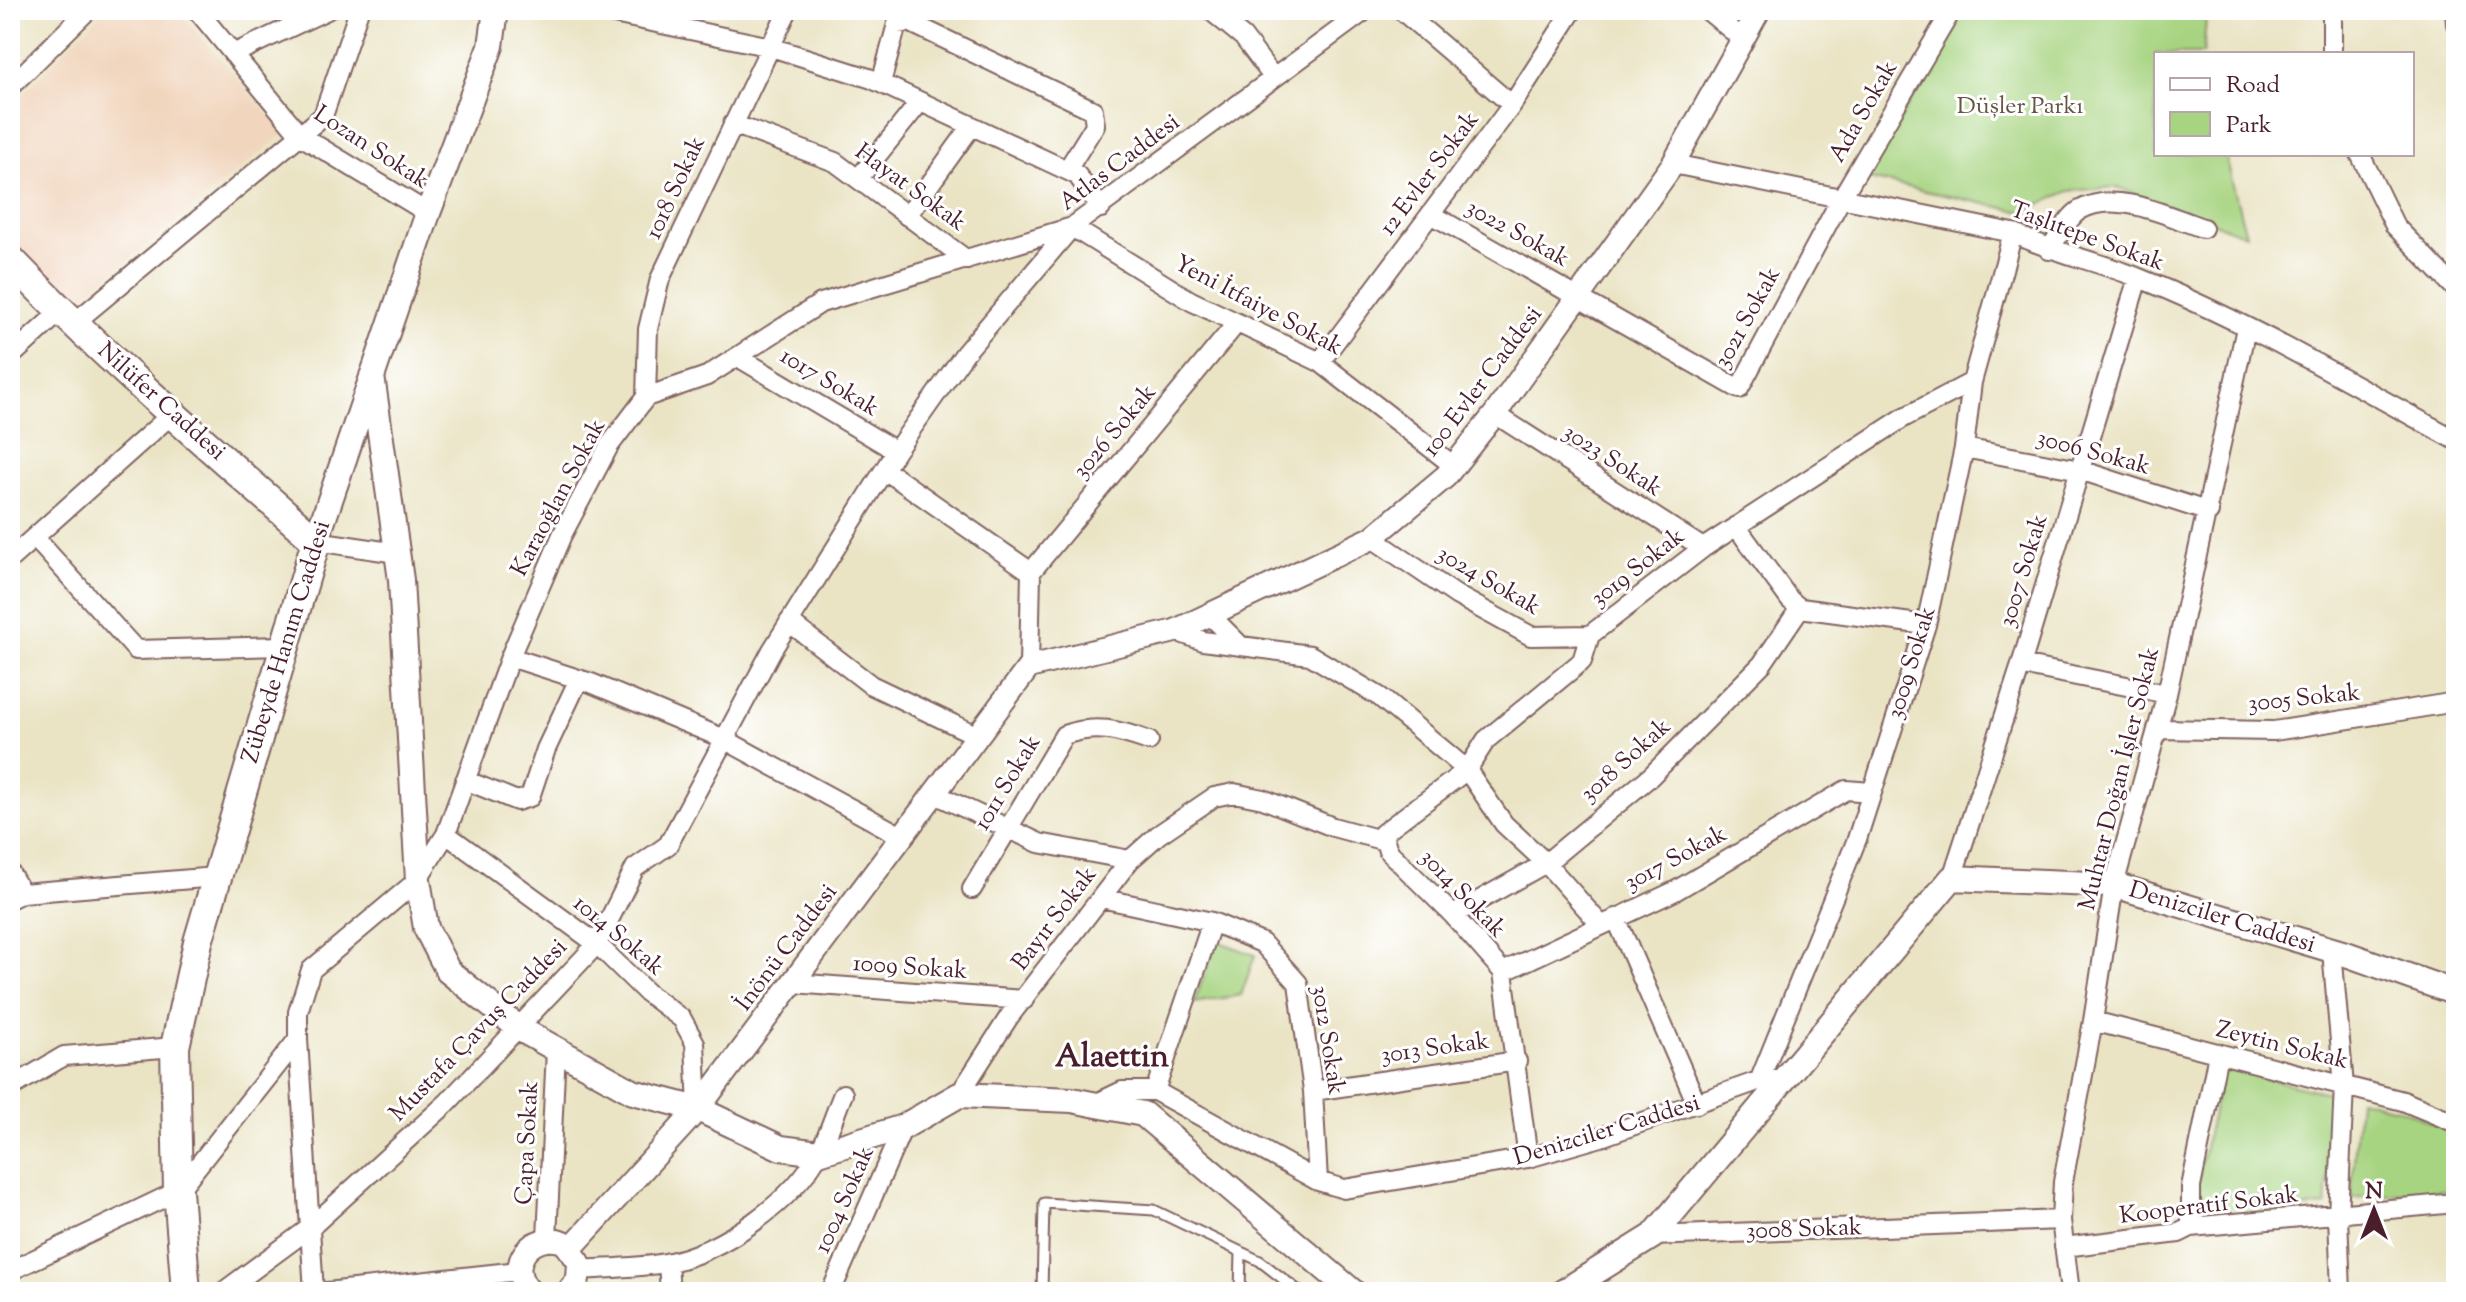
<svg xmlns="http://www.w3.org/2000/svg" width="2466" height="1302" viewBox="0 0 2466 1302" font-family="'Sorts Mill Goudy',serif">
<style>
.built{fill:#f1d5bd}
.green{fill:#a7d481;stroke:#787a56;stroke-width:2}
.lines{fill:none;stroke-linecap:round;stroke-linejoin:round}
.service-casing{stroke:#826461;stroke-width:13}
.minor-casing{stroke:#826461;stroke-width:22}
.tertiary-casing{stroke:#826461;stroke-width:26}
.secondary-casing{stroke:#826461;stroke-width:28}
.primary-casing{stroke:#826461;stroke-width:32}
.service{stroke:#fff;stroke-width:9}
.minor{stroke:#fff;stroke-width:18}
.tertiary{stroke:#fff;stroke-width:22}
.secondary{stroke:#fff;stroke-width:24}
.primary{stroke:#fff;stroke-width:28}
.labels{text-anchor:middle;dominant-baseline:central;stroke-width:6;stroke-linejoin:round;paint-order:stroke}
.park-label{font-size:24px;fill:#665545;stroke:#fff}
.street-label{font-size:24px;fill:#4a1f2b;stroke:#fff}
.district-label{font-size:32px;font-weight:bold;fill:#4a1f2b;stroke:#fff}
</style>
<rect width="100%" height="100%" fill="#fff"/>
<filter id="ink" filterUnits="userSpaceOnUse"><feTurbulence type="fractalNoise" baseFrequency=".0125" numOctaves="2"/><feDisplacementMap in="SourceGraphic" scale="16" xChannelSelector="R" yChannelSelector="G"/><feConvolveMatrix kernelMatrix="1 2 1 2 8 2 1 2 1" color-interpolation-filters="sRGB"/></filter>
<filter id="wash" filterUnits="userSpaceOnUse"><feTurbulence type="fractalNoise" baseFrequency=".006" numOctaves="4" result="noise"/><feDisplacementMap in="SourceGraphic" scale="32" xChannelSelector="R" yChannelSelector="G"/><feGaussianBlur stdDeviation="1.8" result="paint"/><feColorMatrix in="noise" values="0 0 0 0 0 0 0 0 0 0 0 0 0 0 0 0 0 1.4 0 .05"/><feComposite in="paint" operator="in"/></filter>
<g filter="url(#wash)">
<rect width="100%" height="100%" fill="#eae4c5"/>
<!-- built -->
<path class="built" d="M105 10H177L284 133 72 306 10 241V106Z"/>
<!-- green -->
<path class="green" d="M1965 10H2207L2203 54H2156V154H2225L2246 235 2117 187 2069 191 2023 212 1865 178Z
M1217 941 1255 955 1241 995 1194 1003Z
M2223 1069 2333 1094 2326 1206 2198 1218V1176Z
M2359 1099 2400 1109 2456 1133V1189L2351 1198Z"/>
</g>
<g filter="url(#ink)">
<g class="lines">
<defs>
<path id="service" d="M1042 1292 1044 1203 1154 1210 1260 1261 1300 1292
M1240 1292 1241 1252"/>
<path id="minor" d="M197 10 301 136 428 213
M595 10 771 47 872 79 1077 175 1101 208
M1210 10 1243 37 1273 77
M1401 10 1512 105
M1707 10 1740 37
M2332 10V54
M2455 10 2456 24
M233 54 327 10
M881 83 897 24 909 22 1093 110 1095 125 1067 170
M10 87 88 10
M733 124 835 162 967 260
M2360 154 2395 226 2456 289
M1673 164 2013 233C2054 253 2097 261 2139 278 2249 322 2352 384 2456 440
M858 179 920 102
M1431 214 1739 389 1842 197 1952 10
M907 216 971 127
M2049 250C2057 239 2068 217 2080 210 2116 189 2169 217 2203 228
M74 323 323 116 359 10
M10 357 61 311
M738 357 896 451
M1320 362 1512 105 1573 10
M646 397 648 329 660 279 788 10
M1495 414 1703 548
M1964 448 2080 470 2209 512
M885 470 1031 572 1029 667
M1736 526 1790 600 1800 608 1926 625
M35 538 136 650 283 646
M1372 538 1456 595 1531 636 1590 635
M316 541 397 553
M10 559 172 414
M1031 572 1236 324
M1210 615 1241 646
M789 622 871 685 978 736
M1175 631 1203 641 1310 655 1380 697 1467 770 1504 824 1546 863 1601 925
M510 657 591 683 722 738 903 837
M2021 665 2167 694
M2157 729 2274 731 2456 702
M465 780 517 801 530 797 546 749 579 679
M935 794 1039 843 1130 860
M446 834 597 944 646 992 682 1019 695 1043 698 1109
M10 873 22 893
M419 877 446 834 510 657 562 535 609 446 646 397 707 376 821 303 1072 227 1191 301 1320 362 1454 466
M1952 878 2021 665 2138 278
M972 889 1064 735C1096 724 1118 730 1149 741
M1101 898 1212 922 1262 943 1298 983 1313 1091 1318 1181
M10 899 22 893 216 877
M1453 915 1546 863 1651 776 1762 664 1800 608
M1616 918 1697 1104
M2332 951 2344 1086 2338 1216 2341 1292
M1503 972 1675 891 1846 790 1871 792
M793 983 1024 1000
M2093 1021 2403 1101 2456 1123
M298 1039 314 1292
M1760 1079 1857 839 1926 625 1964 448 1972 382 2013 233
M10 1088 64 1056 175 1047
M1155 1091 1212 922
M1313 1091 1517 1061
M959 1095 1009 1017 1130 860 1158 835 1214 797 1234 793 1263 799 1333 827 1385 841
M1095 1104 1122 1091H1155L1318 1181 1344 1189 1528 1158 1601 1137 1769 1077
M1528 1158 1503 972 1453 915 1388 851 1383 833 1467 770 1486 740 1582 661 1590 635 1703 548 1903 418 1972 382
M2191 1227V1187L2218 1054
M1653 1236 2061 1220
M547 1238 556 1050
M2064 1247 2179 1233 2191 1227 2456 1203
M668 1263 670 1292
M580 1270C608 1268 637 1268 665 1263 721 1253 794 1201 820 1151 829 1133 835 1113 843 1094
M10 1271 178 1191 298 1039V1012L311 970 418 880
M223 1292 311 1227 447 1103 597 944 635 868 668 845 772 650 896 451 965 353 1072 227 1366 10
M327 1292 519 1271
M831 1292 903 1127
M2070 1292 2061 1220 2063 1182 2093 1021 2114 885 2167 694 2246 328"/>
<path id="tertiary" d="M571 1248 698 1109 1029 667 1175 631 1372 538 1446 476 1495 414 1673 164 1759 10
M531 1292C503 1267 531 1230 564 1242L579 1262 578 1279 568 1292"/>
<path id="secondary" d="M372 376 401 580 418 880 426 928 448 971 520 1029 633 1092 698 1109 781 1148 819 1153 903 1127 959 1095 1072 1100 1143 1114 1353 1292
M316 541 428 213 491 46 496 10
M1563 1292 1653 1236 1952 878 2114 885 2349 955 2456 993"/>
<path id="primary" d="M10 259C106 359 212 449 316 541L198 942 175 1047 178 1191 186 1292"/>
</defs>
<!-- service casing -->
<use href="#service" class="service-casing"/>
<!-- minor casing -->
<use href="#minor" class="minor-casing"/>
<!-- tertiary casing -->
<use href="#tertiary" class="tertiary-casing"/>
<!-- secondary casing -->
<use href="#secondary" class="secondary-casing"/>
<!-- primary casing -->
<use href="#primary" class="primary-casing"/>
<!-- service -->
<use href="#service" class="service"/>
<!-- minor -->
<use href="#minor" class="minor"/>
<!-- tertiary -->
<use href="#tertiary" class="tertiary"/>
<!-- secondary -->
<use href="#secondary" class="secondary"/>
<!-- primary -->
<use href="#primary" class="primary"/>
</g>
</g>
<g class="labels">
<!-- park labels -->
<g class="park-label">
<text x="2020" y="107">Düşler Parkı</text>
</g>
<!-- street labels -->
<g class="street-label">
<text transform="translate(1864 112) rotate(-60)">Ada Sokak</text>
<text transform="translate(371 148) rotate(33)">Lozan Sokak</text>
<text transform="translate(1120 163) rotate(-37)">Atlas Caddesi</text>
<text transform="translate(1430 174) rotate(-53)">12 Evler Sokak</text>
<text transform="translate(676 188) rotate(-65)">1018 Sokak</text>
<text transform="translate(910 188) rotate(36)">Hayat Sokak</text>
<text transform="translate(1517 234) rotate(29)">3022 Sokak</text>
<text transform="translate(2087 237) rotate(20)">Taşlıtepe Sokak</text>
<text transform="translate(1258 306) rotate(28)">Yeni İtfaiye Sokak</text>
<text transform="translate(1748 318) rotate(-61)">3021 Sokak</text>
<text transform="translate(1483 382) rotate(-53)">100 Evler Caddesi</text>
<text transform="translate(829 383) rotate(31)">1017 Sokak</text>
<text transform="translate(161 402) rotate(42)">Nilüfer Caddesi</text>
<text transform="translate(1115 432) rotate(-50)">3026 Sokak</text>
<text transform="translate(2093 453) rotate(15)">3006 Sokak</text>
<text transform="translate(1612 461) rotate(33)">3023 Sokak</text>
<text transform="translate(559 498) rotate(-62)">Karaoğlan Sokak</text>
<text transform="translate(1638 568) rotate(-38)">3019 Sokak</text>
<text transform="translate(2024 571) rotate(-73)">3007 Sokak</text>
<text transform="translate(1488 581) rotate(30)">3024 Sokak</text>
<text transform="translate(287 642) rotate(-73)">Zübeyde Hanım Caddesi</text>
<text transform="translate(1912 663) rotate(-73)">3009 Sokak</text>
<text transform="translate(2304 699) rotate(-6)">3005 Sokak</text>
<text transform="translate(1626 761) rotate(-42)">3018 Sokak</text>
<text transform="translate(2120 779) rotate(-76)">Muhtar Doğan İşler Sokak</text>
<text transform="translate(1008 783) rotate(-59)">1011 Sokak</text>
<text transform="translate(1676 859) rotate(-28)">3017 Sokak</text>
<text transform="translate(1462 894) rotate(46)">3014 Sokak</text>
<text transform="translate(2222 918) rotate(17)">Denizciler Caddesi</text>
<text transform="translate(1055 919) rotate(-53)">Bayır Sokak</text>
<text transform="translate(618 936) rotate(40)">1014 Sokak</text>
<text transform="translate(787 948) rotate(-53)">İnönü Caddesi</text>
<text transform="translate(910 968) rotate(4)">1009 Sokak</text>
<text transform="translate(479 1031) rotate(-46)">Mustafa Çavuş Caddesi</text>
<text transform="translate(1327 1040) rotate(81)">3012 Sokak</text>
<text transform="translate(2282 1046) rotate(14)">Zeytin Sokak</text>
<text transform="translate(1435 1049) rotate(-8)">3013 Sokak</text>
<text transform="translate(1607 1131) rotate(-17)">Denizciler Caddesi</text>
<text transform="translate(528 1143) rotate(-87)">Çapa Sokak</text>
<text transform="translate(845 1200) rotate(-66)">1004 Sokak</text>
<text transform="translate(2209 1206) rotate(-7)">Kooperatif Sokak</text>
<text transform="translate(1804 1230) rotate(-2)">3008 Sokak</text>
</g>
<!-- district labels -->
<g class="district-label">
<text x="1112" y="1058">Alaettin</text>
</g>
</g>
<!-- margin -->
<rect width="2466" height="1302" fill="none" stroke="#fff" stroke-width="40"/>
<!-- legend -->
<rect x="2154" y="52" width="260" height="104" fill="#ffffff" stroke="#b7a5aa" stroke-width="2"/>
<rect x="2170" y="78" width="40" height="12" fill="#ffffff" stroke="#b7a5aa" stroke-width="2"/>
<text x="2226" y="92" font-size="24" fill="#4a1f2b">Road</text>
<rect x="2170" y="112" width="40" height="24" fill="#a7d481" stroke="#b7a5aa" stroke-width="2"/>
<text x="2226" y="132" font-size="24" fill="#4a1f2b">Park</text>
<!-- north arrow -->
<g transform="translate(2374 1210)" stroke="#ffffff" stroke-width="6" paint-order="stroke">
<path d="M0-6L14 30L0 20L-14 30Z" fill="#4a1f2b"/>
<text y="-12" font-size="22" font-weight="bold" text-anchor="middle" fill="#4a1f2b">N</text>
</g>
</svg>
